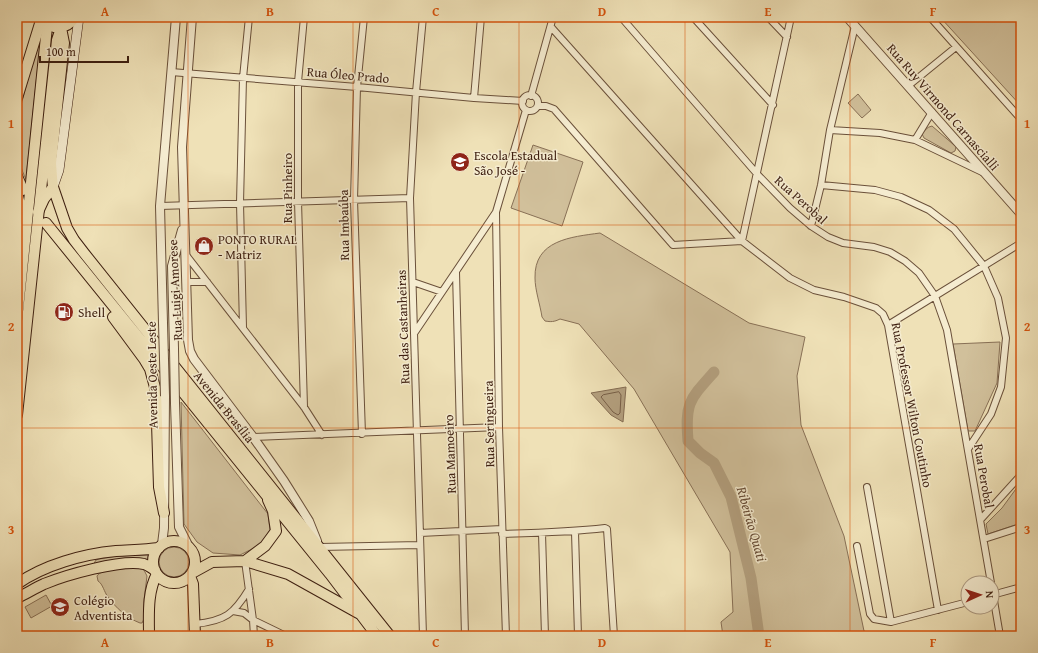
<svg xmlns="http://www.w3.org/2000/svg" width="1038" height="653" viewBox="0 0 1038 653" font-family="'Gentium Book Plus',serif">
<style>
.green{fill:#d1c09b;stroke:#887056}
.water{fill:#b39f7e;stroke:#846c52}
.lines{fill:none;stroke-linecap:round;stroke-linejoin:round}
.shore{stroke:#785f47;stroke-width:1}
.river{stroke:#b39f7e;stroke-width:11}
.minor-casing{stroke:#6a503a;stroke-width:8}
.tertiary-casing{stroke:#6a503a;stroke-width:10}
.secondary-casing{stroke:#3e1f10;stroke-width:10}
.primary-casing{stroke:#3e1f10;stroke-width:12}
.trunk-casing{stroke:#3e1f10;stroke-width:12}
.minor{stroke:#f5ecd0;stroke-width:6}
.tertiary{stroke:#f5ecd0;stroke-width:8}
.secondary{stroke:#f5ecd0;stroke-width:9}
.primary{stroke:#efe1b7;stroke-width:10}
.trunk{stroke:#efe1b7;stroke-width:10}
.tertiary-bridge-casing{stroke:#6a503a;stroke-width:10;stroke-linecap:butt}
.tertiary-bridge{stroke:#f5ecd0;stroke-width:8}
.grid{fill:none;stroke:#d7530c;stroke-width:1;stroke-opacity:0.55}
.labels{text-anchor:middle;dominant-baseline:central;stroke-width:3;stroke-linejoin:round;paint-order:stroke}
.street-label{font-size:13px;fill:#3e1f10;stroke:#f5ecd0}
.poi-label{font-size:13px;fill:#3e1f10;stroke:#f5ecd0;text-anchor:start}
.water-label{font-size:14px;font-style:italic;fill:#674c36;stroke:#f5ecd0}
.neatline{fill:none;stroke:#d7530c;stroke-width:1.5}
.grid-label{font-size:13px;text-anchor:middle;font-weight:bold;fill:#d7530c}
</style>
<rect width="100%" height="100%" fill="#efe1b7"/>
<filter id="stains"><feTurbulence type="fractalNoise" baseFrequency=".005" numOctaves="4"/><feColorMatrix values="0 0 0 0 .2 0 0 0 0 .09 0 0 0 0 .02 0 0 0 .5 -.17"/></filter>
<radialGradient id="worn" r=".72"><stop offset=".6" stop-color="#630" stop-opacity="0"/><stop offset="1" stop-color="#630" stop-opacity=".3"/></radialGradient>
<!-- green -->
<path class="green" d="M940 17H1021V106Z
M42 26 26 179C15 159 17 131 20 109Z
M858 94 871 110 862 118 848 103Z
M932 126 954 145 956 147 955 151 951 153 924 138 922 134C925 130 927 127 932 126Z
M533 145 583 162 562 226 511 208Z
M600 233 749 323 805 337 797 376 801 425 844 536 864 631 871 634 889 636H723L721 622 733 612 730 552 634 389 579 324 560 319C554 322 551 322 545 321L542 317C540 304 535 290 535 278 534 240 571 237 600 233Z
M1000 342 997 383 975 431H968L953 344Z
M181 402 268 514 270 530 260 545 240 555 213 553 197 542 184 524Z
M1021 482V523L988 534 986 524 1002 508Z
M159 562a15 15 0 1 1 30 0a15 15 0 1 1-30 0Z
M148 555V561L93 565 96 560 99 559 117 556Z
M138 568 144 570 147 576 144 600V619L142 623H140C127 618 116 608 108 597 104 592 103 584 98 581L97 576C101 568 128 569 138 568Z
M46 595 52 606 31 618 25 607Z"/>
<!-- water -->
<path class="water" d="M626 387 623 422 611 415 591 393Z"/>
<g class="lines">
<!-- shore -->
<path class="shore" d="M619 392 621 395 620 413 618 415 613 412 601 397 603 395Z"/>
<!-- river -->
<path class="river" d="M714 372C689 400 685 403 688 441L700 453 714 463 731 497 751 578 759 636"/>
<defs>
<path id="minor" d="M621 17 758 175 790 208 811 226 828 237 843 243 874 247 890 252 905 261 919 273 935 296 947 330 991 583
M693 17 773 105
M768 17 787 37
M930 17 1021 119
M551 27 742 241 790 278 814 290 844 297 876 308 883 314 888 325 938 610
M171 72 357 87 474 98 523 101
M908 86 956 47
M522 103a8 8 0 1 1 16 0a8 8 0 1 1-16 0Z
M531 96 553 17
M474 98 481 17
M538 106H546L554 109 673 245 742 241
M830 130 880 133 915 140 982 172
M915 140 932 112
M821 185 875 190 901 197 929 210 954 229 984 266 998 298 1006 338 1001 387 991 414 968 449
M160 206 410 198
M496 212 499 427 506 636
M811 226 821 185 830 130 855 26
M742 241 791 17
M186 255 304 407 322 435
M456 272 465 636
M187 282H207
M413 282 442 292
M888 325 1021 243
M243 327 240 203 243 78 249 17
M415 332 496 212 526 110
M304 407 298 201V82L304 17
M362 434 354 200 357 87 364 17
M253 437 499 427
M867 487 891 622
M981 519 1021 475
M575 532 578 636
M420 533 502 529
M542 533 545 636
M502 534C537 533 571 532 605 528L607 529 614 636
M984 539 1021 527
M857 546 870 614 874 619 891 622 968 602
M320 547 420 545
M245 561 253 620 254 636
M992 589 1000 636
M992 595 1021 587
M233 611 244 613 253 620 286 636
M195 624C225 621 234 614 249 589
M423 636 410 198 416 92 423 17"/>
<path id="tertiary" d="M192 17 182 147 188 340 190 351 194 359 253 437 284 481 309 521 317 541
M847 17 1021 214
M163 323 160 206 176 17
M174 349 172 266 182 230
M175 403 179 527 188 545
M162 544 164 528 165 396"/>
<path id="secondary" d="M53 187 59 170 79 17"/>
<path id="primary" d="M17 192 24 222
M17 319 48 17
M17 415 57 40 61 28
M153 562a21 21 0 1 1 42 0a21 21 0 1 1-42 0Z
M245 561 265 546 276 531 273 511 268 500
M192 573 212 562 245 561 288 574 358 613
M190 576 193 584 195 636
M17 584C44 565 83 554 116 551 130 550 144 550 159 548
M17 598C26 594 35 588 44 584 66 575 121 559 144 564 148 565 151 568 155 570
M149 636C149 616 147 592 157 574"/>
<path id="trunk" d="M51 17V21L54 27C63 28 70 25 75 17
M62 17 61 28 64 43 51 163 52 177 53 187 67 228 74 240 84 253 390 636
M17 98 42 17
M17 176 23 190
M38 212 44 199 53 187
M46 223 330 574 377 636
M113 317 144 359 150 369 156 391 159 487 164 513"/>
</defs>
<!-- minor casing -->
<use href="#minor" class="minor-casing"/>
<!-- tertiary casing -->
<use href="#tertiary" class="tertiary-casing"/>
<!-- secondary casing -->
<use href="#secondary" class="secondary-casing"/>
<!-- primary casing -->
<use href="#primary" class="primary-casing"/>
<!-- trunk casing -->
<use href="#trunk" class="trunk-casing"/>
<!-- minor -->
<use href="#minor" class="minor"/>
<!-- tertiary -->
<use href="#tertiary" class="tertiary"/>
<!-- secondary -->
<use href="#secondary" class="secondary"/>
<!-- primary -->
<use href="#primary" class="primary"/>
<!-- trunk -->
<use href="#trunk" class="trunk"/>
<defs>
<path id="tertiary-bridge" d="M163 323 165 396
M174 349 175 403"/>
</defs>
<!-- tertiary-bridge casing -->
<use href="#tertiary-bridge" class="tertiary-bridge-casing"/>
<!-- tertiary-bridge -->
<use href="#tertiary-bridge" class="tertiary-bridge"/>
</g>
<!-- grid -->
<path class="grid" d="M188 17V636M353 17V636M519 17V636M685 17V636M850 17V636M17 225H1021M17 428H1021"/>
<!-- icons -->
<defs>
<symbol id="school-disc" viewBox="-11 -11 22 22"><circle r="9.5" fill="#8f2418" stroke="#f5ecd0"/><path d="M0-5L7-2L0 1L-7-2ZM-4 1L0 2.5L4 1V4Q0 6-4 4Z" fill="#fff"/></symbol>
<symbol id="shop-disc" viewBox="-11 -11 22 22"><circle r="9.5" fill="#8f2418" stroke="#f5ecd0"/><path d="M-5-2.5h2.3a2.7 3.5 0 0 1 5.4 0H5L5.5 6h-11ZM-1.5-2.5h3a1.5 2.3 0 0 0-3 0Z" fill="#fff"/></symbol>
<symbol id="fuel-disc" viewBox="-11 -11 22 22"><circle r="9.5" fill="#8f2418" stroke="#f5ecd0"/><path d="M-5.5-6h7V0h2V4h1.3V-2.5L3-4.5l.8-.8L6-3V5H2.5V1h-1V6h-7ZM-4.2-4.7v3.2H.2V-4.7Z" fill="#fff"/></symbol>
</defs>
<g fill-rule="evenodd">
<use href="#school-disc" x="449" y="151" width="22" height="22"/>
<use href="#shop-disc" x="193" y="235" width="22" height="22"/>
<use href="#fuel-disc" x="53" y="301" width="22" height="22"/>
<use href="#school-disc" x="49" y="596" width="22" height="22"/>
</g>
<g class="labels">
<!-- street labels -->
<g class="street-label">
<text transform="translate(348 75) rotate(5)">Rua Óleo Prado</text>
<text transform="translate(943 107) rotate(49)">Rua Ruy Virmond Carnascialli</text>
<text transform="translate(287 188) rotate(-90)">Rua Pinheiro</text>
<text transform="translate(801 200) rotate(42)">Rua Perobal</text>
<text transform="translate(344 225) rotate(-91)">Rua Imbaúba</text>
<text transform="translate(175 290) rotate(-93)">Rua Luigi Amorese</text>
<text transform="translate(403 327) rotate(-92)">Rua das Castanheiras</text>
<text transform="translate(152 375) rotate(-91)">Avenida Oeste Leste</text>
<text transform="translate(912 405) rotate(79)">Rua Professor Wilton Coutinho</text>
<text transform="translate(224 407) rotate(51)">Avenida Brasília</text>
<text transform="translate(489 424) rotate(-91)">Rua Seringueira</text>
<text transform="translate(450 454) rotate(-92)">Rua Mamoeiro</text>
<text transform="translate(984 476) rotate(80)">Rua Perobal</text>
</g>
<!-- poi labels -->
<g class="poi-label">
<text x="474" y="155">Escola Estadual<tspan x="474" dy="15">São José -</tspan></text>
<text x="218" y="239">PONTO RURAL<tspan x="218" dy="15">- Matriz</tspan></text>
<text x="78" y="312">Shell</text>
<text x="74" y="600">Colégio<tspan x="74" dy="15">Adventista</tspan></text>
</g>
<!-- water labels -->
<g class="water-label">
<text transform="translate(752 524) rotate(74)">Ribeirão Quati</text>
</g>
</g>
<!-- margin -->
<rect width="1038" height="653" fill="none" stroke="#efe1b7" stroke-width="44"/>
<!-- north arrow -->
<g transform="translate(980 595) rotate(87)"><circle r="19" fill="#f5ecd0" stroke="#ac9a83"/>
<path d="M0-3L7 15L0 10L-7 15Z" fill="#8f2418"/>
<text y="-6" font-size="11" font-weight="bold" text-anchor="middle" fill="#3e1f10">N</text>
</g>
<!-- scale -->
<path d="M40 56v6h88v-6" fill="none" stroke="#3e1f10" stroke-width="2"/>
<text x="46" y="56" font-size="12" fill="#3e1f10" stroke="#f5ecd0" stroke-width="3" paint-order="stroke">100 m</text>
<rect x="22" y="22" width="994" height="609" class="neatline"/>
<g class="grid-label">
<text x="105" y="16">A</text>
<text x="270" y="16">B</text>
<text x="436" y="16">C</text>
<text x="602" y="16">D</text>
<text x="768" y="16">E</text>
<text x="933" y="16">F</text>
<text x="11" y="128">1</text>
<text x="1027" y="128">1</text>
<text x="11" y="331">2</text>
<text x="1027" y="331">2</text>
<text x="11" y="534">3</text>
<text x="1027" y="534">3</text>
<text x="105" y="647">A</text>
<text x="270" y="647">B</text>
<text x="436" y="647">C</text>
<text x="602" y="647">D</text>
<text x="768" y="647">E</text>
<text x="933" y="647">F</text>
</g>
<rect width="100%" height="100%" filter="url(#stains)"/>
<rect width="100%" height="100%" fill="url(#worn)"/>
</svg>
